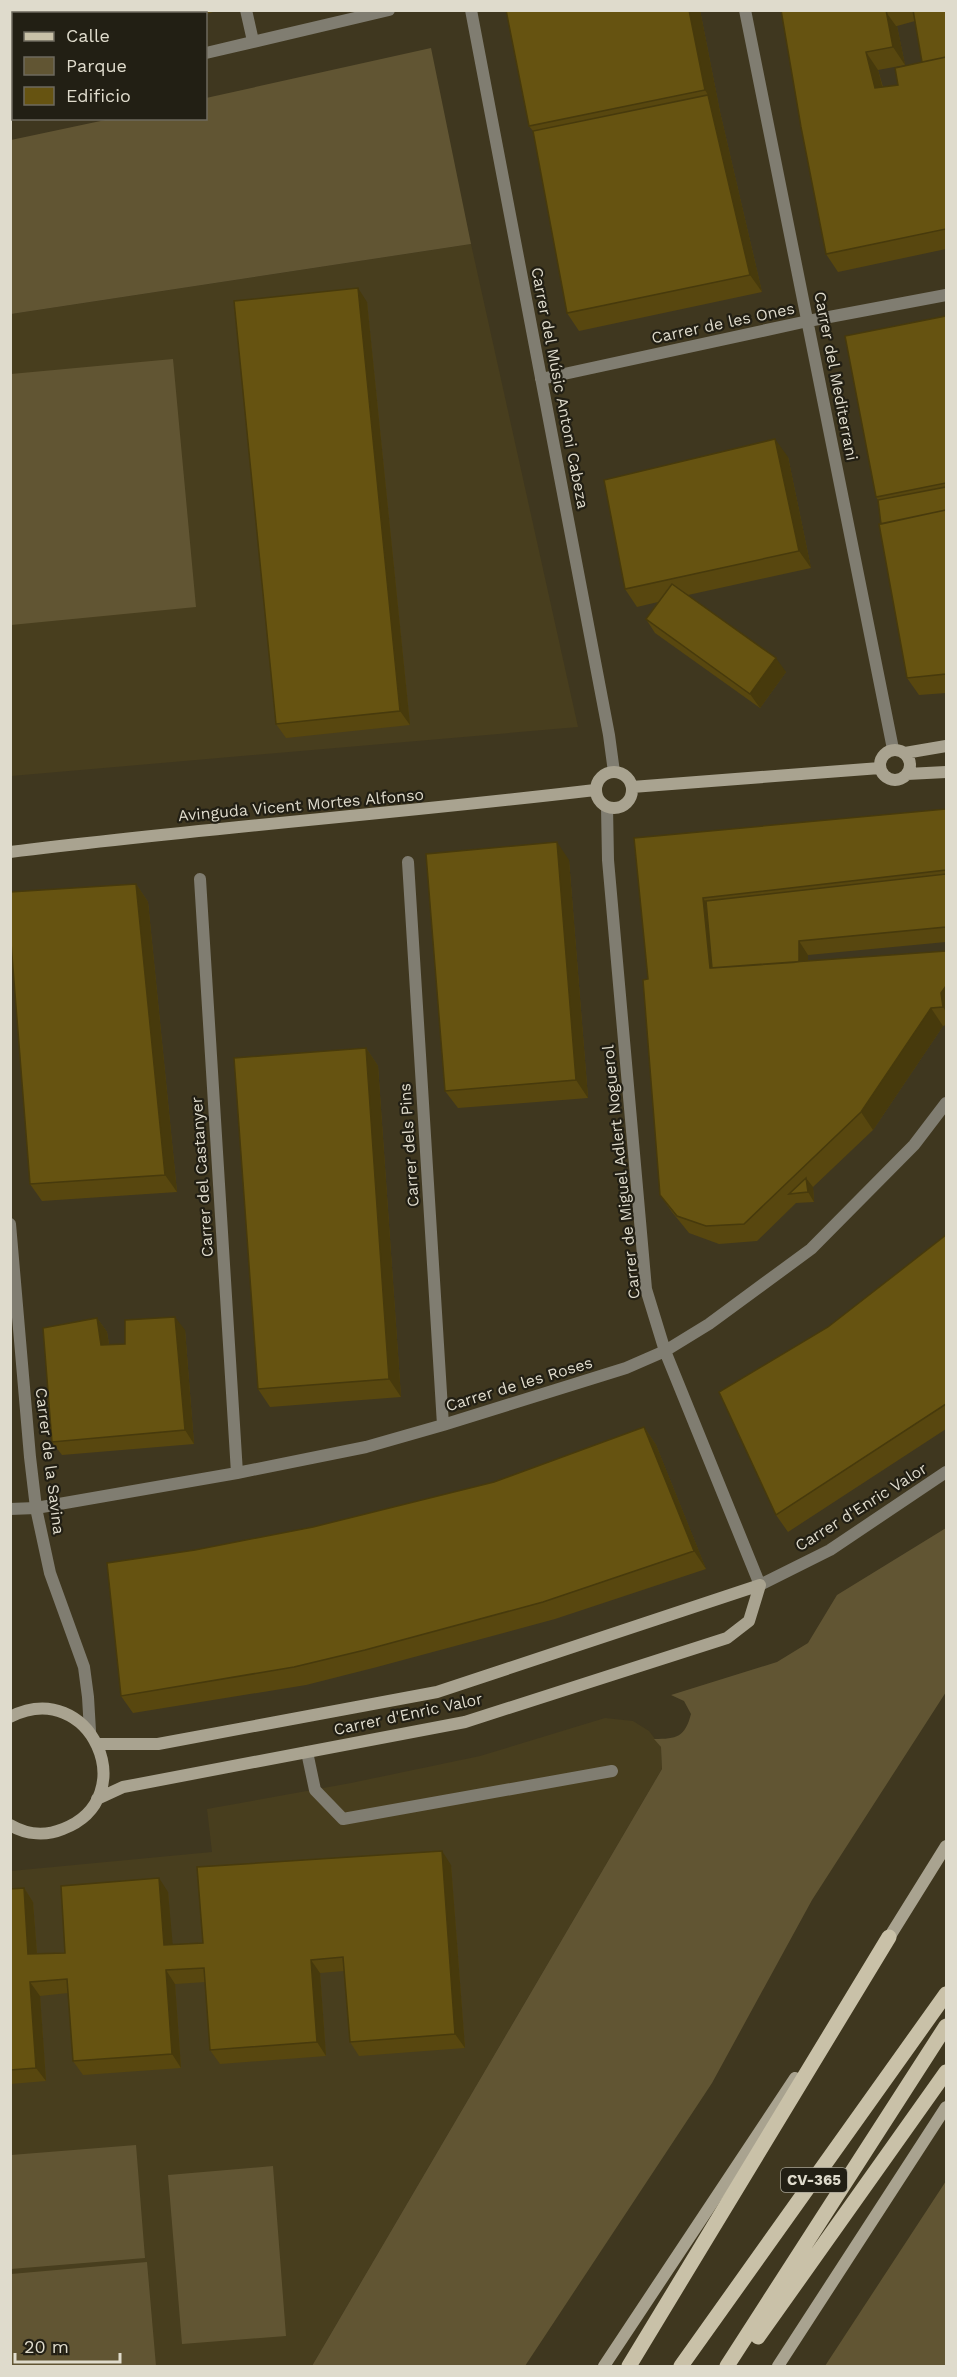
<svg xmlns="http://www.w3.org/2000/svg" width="957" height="2377" viewBox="0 0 957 2377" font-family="'Work Sans',sans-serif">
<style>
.built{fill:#483e1e}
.green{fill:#615533}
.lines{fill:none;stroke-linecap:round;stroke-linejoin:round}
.lane{stroke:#807d71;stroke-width:12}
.street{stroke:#807d71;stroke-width:12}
.secondary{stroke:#a9a390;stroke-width:12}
.primary{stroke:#c9c1a8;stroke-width:15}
.wall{fill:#58470f;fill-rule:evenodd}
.shaded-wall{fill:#473a0c}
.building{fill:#665311;stroke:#473a0c;stroke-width:1.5}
.labels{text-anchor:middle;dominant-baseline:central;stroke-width:4.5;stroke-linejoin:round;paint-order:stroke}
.shield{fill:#221f14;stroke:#a6a395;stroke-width:1.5}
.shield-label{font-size:15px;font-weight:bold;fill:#dfdbcc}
.street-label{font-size:16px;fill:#dfdbcc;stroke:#221f14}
</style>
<rect width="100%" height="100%" fill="#3f371f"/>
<!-- built -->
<path class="built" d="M471 244 578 727 11 776V314Z
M605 1718 633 1721 649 1731 661 1747 662 1769 312 2366H11V1871L212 1852 207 1809 351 1783 480 1756Z"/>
<!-- green -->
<path class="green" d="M431 48 471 244 11 314V140L110 119 206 118V98Z
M173 359 196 607 11 625V374Z
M946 1528V1692L812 1900 712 2083 525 2366H312L662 1769 661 1747 654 1739C677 1739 685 1737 691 1714L684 1701 671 1695 777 1662 808 1643 837 1595Z
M136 2145 145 2258 11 2269V2155Z
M273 2166 286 2336 182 2344 168 2175Z
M946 2181V2366H825Z
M147 2262 156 2366H11V2274Z"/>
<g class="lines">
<!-- lane -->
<path class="lane" d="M307 1752 315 1790 343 1819 612 1771"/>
<!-- street -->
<path class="street" d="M42 10V14
M246 10 253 41
M471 10 609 735 614 772
M745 10 893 749
M206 53 389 10
M10 101 14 100
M541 379 808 321 946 295
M607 807 608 860 646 1289 665 1351 760 1585 830 1550 946 1472
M408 862 443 1425
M200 879 237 1473
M10 1224 30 1457 36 1508 50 1573 84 1667 88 1697 90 1731
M10 1509 36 1508 237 1473 366 1447 443 1425 626 1368 665 1351 709 1324 811 1249 914 1145 946 1103"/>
<!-- secondary -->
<path class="secondary" d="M880 765a15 15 0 1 1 30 0a15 15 0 1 1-30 0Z
M905 753 946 746
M596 790a18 18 0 1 1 36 0a18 18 0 1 1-36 0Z
M907 774 946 772
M632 787 880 768
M10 852C205 828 401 813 595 790
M10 1717C91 1676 144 1798 63 1829 46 1836 27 1835 10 1825
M98 1744H158L437 1692 760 1585
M97 1799 123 1787 465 1722 727 1638 749 1621 760 1585
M885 1944 946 1846
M604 2366 795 2078
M778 2366 946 2107"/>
<!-- primary -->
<path class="primary" d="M758 2337 946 2072
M629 2366 889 1937
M681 2366 946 1994
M727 2366 946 2026"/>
</g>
<!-- wall -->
<path class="wall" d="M10 10H22L23 14H14V64H10Z
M62 10H220L206 14H63Z
M700 10 720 112 762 292 579 331 567 313 533 131 529 126Z
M781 10H946V249L838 272 826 254ZM915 21 922 62 898 85 883 87 878 70 905 65 897 26Z
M367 302 410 725 286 738 276 724Z
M946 316V693L919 695 907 678 878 500 876 497Z
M788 457 811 568 688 595 786 672 760 708 655 633 646 619 658 602 637 607 625 589Z
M946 809V942L808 955V961L946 951V1025L943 1026 873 1130 813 1187 814 1202 796 1203 757 1241 719 1244 689 1233 672 1212 660 1195 648 979 634 838Z
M569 860 588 1098 458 1108 445 1091Z
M136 884 148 902 177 1192 42 1201 30 1184Z
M366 1048 378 1066 401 1397 270 1407 258 1389Z
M946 1235V1429L788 1532 776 1515 828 1327Z
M97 1318 107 1332 109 1344H125L185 1330 194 1444 62 1455 52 1442Z
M644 1427 656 1445 706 1569 555 1619 377 1667 306 1685 133 1713 121 1696 195 1550 313 1527 494 1482Z
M451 1865 465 2048 359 2056 350 2042 344 1971 320 1973 326 2056 220 2064 210 2050 206 1982 175 1984 181 2068 83 2075 73 2061 68 1993 40 1996 46 2081 10 2084V1889L24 1888 33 1902 37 1953H65L168 1892 172 1945 203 1943Z"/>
<!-- shaded-wall -->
<path class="shaded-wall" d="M12 10H22L23 14H14Z
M689 10H700L720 112 762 292 750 275 708 95 705 90Z
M886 12 896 26H897L905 65 893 47Z
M866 52 878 70 887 105 875 88Z
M358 288 367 302 410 725 400 711Z
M775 439 788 457 811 568 799 551Z
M776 658 786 672 760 708 750 694Z
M557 842 569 860 588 1098 576 1080Z
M136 884 148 902 177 1192 165 1175Z
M703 898 715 915 721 971 710 968Z
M799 941 808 955V976L799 962Z
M946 986V1012L943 1007 941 993Z
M931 1008 943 1026 873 1130 861 1112Z
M366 1048 378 1066 401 1397 389 1379Z
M806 1178 813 1187 814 1202 808 1192Z
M175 1317 185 1330 194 1444 185 1430Z
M97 1318 107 1332 111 1358 101 1345Z
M644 1427 656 1445 706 1569 694 1551Z
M442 1851 451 1865 465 2048 455 2034Z
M159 1878 168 1892 174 1959 164 1945Z
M24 1888 33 1902 38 1967 28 1954Z
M311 1960 320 1973 326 2056 317 2042Z
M166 1970 175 1984 181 2068 172 2054Z
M30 1982 40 1996 46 2081 36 2068Z"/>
<!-- building -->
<path class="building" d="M10 10H12L14 14V37L10 38Z
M62 10H117L105 14H63Z
M506 10H689L705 90 529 126Z
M781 10H886L893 47 866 52 875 88 898 85 895 68 946 57V229L826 254 801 127Z
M913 10H946V57L922 62Z
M708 95 750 275 567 313 533 131Z
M358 288 400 711 276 724 234 301Z
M946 316V483L876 497 845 336Z
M775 439 799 551 625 589 604 480Z
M946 487V510L881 524 878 500Z
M946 510V674L907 678 879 524Z
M672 584 776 658 750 694 646 619Z
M946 809V870L703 898 710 968 946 951V986L941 993 943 1007 931 1008 861 1112 744 1224 706 1226 677 1216 660 1195 643 980 648 979 634 838Z
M557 842 576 1080 445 1091 426 854Z
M946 874V927L799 941V962L712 968 706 901Z
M136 884 165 1175 30 1184 10 930V892Z
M366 1048 389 1379 258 1389 234 1058Z
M806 1178 808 1192 789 1194Z
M946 1235V1404L776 1515 719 1392 828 1327Z
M175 1317 185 1430 52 1442 43 1328 97 1318 101 1345 125 1344V1320Z
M644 1427 694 1551 543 1602 365 1650 294 1667 121 1696 107 1563 195 1550 313 1527 494 1482Z
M442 1851 455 2034 350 2042 343 1957 311 1960 317 2042 210 2050 204 1968 166 1970 172 2054 73 2061 67 1979 30 1982 36 2068 10 2070V1889L24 1888 28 1954 65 1953 61 1886 159 1878 164 1945 203 1943 197 1867Z"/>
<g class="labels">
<!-- shield labels -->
<rect class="shield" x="781" y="2168" width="66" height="24" rx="4.5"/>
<g class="shield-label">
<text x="814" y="2180">CV-365</text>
</g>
<!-- street labels -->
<g class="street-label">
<text transform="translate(723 323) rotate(-12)">Carrer de les Ones</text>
<text transform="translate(836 376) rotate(79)">Carrer del Mediterrani</text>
<text transform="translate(560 388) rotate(79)">Carrer del Músic Antoni Cabeza</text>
<text transform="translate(301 805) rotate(-5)">Avinguda Vicent Mortes Alfonso</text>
<text transform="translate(409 1145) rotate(-94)">Carrer dels Pins</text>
<text transform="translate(621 1172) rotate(-96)">Carrer de Miguel Adlert Noguerol</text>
<text transform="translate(202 1177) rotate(-94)">Carrer del Castanyer</text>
<text transform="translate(519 1384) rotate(-17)">Carrer de les Roses</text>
<text transform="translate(50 1461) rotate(83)">Carrer de la Savina</text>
<text transform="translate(861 1507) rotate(-32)">Carrer d'Enric Valor</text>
<text transform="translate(408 1714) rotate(-12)">Carrer d'Enric Valor</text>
</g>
</g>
<!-- border -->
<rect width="957" height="2377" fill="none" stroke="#dfdbcc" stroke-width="24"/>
<!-- legend -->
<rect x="12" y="12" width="195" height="108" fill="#221f14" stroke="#6e6a5e" stroke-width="1.5"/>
<rect x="24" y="32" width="30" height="9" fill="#c9c1a8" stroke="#6e6a5e" stroke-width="1.5"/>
<text x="66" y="42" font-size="18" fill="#dfdbcc">Calle</text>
<rect x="24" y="57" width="30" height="18" fill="#615533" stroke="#6e6a5e" stroke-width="1.5"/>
<text x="66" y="72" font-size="18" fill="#dfdbcc">Parque</text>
<rect x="24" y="87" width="30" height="18" fill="#665311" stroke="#6e6a5e" stroke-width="1.5"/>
<text x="66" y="102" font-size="18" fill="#dfdbcc">Edificio</text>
<!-- scale -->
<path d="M15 2353v9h105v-9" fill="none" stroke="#dfdbcc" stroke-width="3"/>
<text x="24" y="2353" font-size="18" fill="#dfdbcc" stroke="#221f14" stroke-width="4.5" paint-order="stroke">20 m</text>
</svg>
